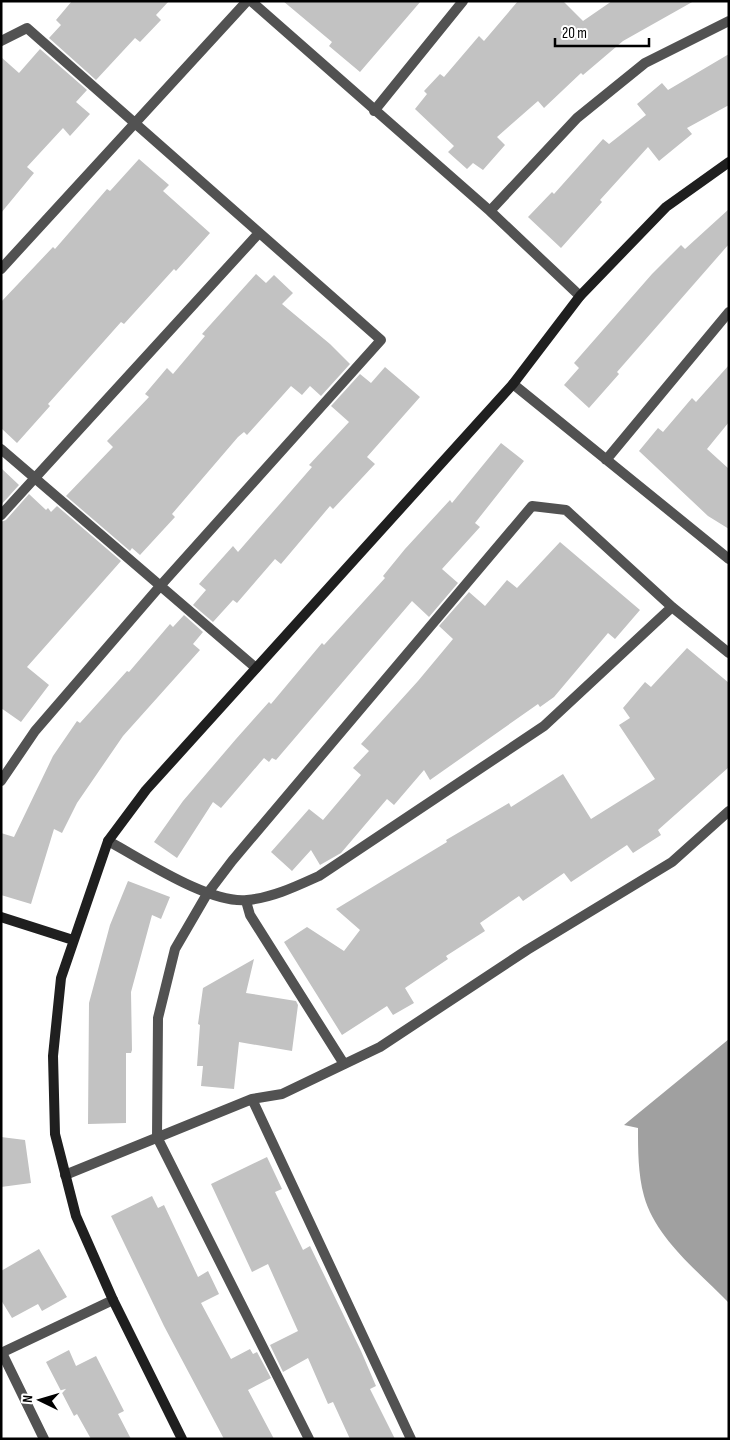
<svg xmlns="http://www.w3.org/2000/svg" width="730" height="1440" viewBox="0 0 730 1440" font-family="'Sofia Sans Condensed',sans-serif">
  <rect width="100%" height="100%" fill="#fff"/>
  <path fill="#a0a0a0" d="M 729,1039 L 729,1303 C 699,1272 656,1239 644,1196 C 638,1174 638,1150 638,1128 L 624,1125 Z"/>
  <path fill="#c2c2c2" d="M 72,1 L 169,1 L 156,15 L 161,20 L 140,42 L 135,38 L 96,80 L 49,38 L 61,25 L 56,20 Z
    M 283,1 L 421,1 L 360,72 L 329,46 L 332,42 Z
    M 518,1 L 563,1 L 583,21 L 612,1 L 694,1 L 623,41 L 583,75 L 581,73 L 544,108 L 538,101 L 497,137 L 505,145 L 483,170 L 473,163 L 467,169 L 448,152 L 454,146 L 415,109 L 427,94 L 424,91 L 440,74 L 444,77 L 479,36 L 484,41 Z
    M 40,49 L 87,90 L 76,102 L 90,114 L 70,136 L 63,128 L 27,167 L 34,173 L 1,213 L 1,57 L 19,73 Z
    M 729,54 L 729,105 L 687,128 L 692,134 L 659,161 L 648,147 L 600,200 L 602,202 L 561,248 L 528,217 L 552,192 L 554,194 L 603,139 L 609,144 L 646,115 L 637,104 L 662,83 L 668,90 Z
    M 139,159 L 169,185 L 163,191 L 210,233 L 176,271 L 174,269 L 124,324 L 121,322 L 48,404 L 50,406 L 17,443 L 1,428 L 1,302 L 53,247 L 55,249 L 107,189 L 110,191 Z
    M 729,209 L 729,244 L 617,372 L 619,374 L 589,408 L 564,385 L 579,368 L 574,363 L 652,274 L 681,245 L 685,249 Z
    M 256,274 L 266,283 L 274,275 L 293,293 L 282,304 L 330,344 L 350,364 L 321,396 L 310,386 L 302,395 L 291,386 L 247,435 L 244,432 L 238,437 L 172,514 L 175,517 L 140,555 L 132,548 L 130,551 L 66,496 L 113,447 L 107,441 L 149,397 L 145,394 L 167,368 L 173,374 L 205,336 L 202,334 Z
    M 729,365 L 729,422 L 707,449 L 729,469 L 729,529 L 708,516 L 639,451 L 658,428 L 663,432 L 692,398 L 696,402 Z
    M 385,367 L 420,397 L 367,457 L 375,464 L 333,509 L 330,506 L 281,564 L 275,559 L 237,603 L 233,600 L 213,622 L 193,605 L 206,590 L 199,584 L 233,546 L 238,552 L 312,467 L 309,465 L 349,422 L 331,406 L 360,374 L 371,383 Z
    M 501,443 L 524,461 L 475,523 L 480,527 L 442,569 L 458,583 L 429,617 L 412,601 L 276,760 L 272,758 L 269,762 L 264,758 L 221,808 L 213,802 L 177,858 L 154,842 L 183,801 L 236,739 L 269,702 L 271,704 L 322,643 L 324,645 L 385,578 L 383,576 L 405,549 L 450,500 L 452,503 Z
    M 1,468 L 19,485 L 1,505 Z
    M 29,494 L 46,510 L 48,508 L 51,512 L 57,506 L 121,561 L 27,667 L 49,685 L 21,722 L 1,708 L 1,522 L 6,520 Z
    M 560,542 L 640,610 L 615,639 L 608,633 L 554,697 L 540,707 L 538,704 L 430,780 L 424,770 L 394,805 L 387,799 L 341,853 L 320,865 L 311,850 L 292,871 L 271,852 L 309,809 L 323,820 L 361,775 L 353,768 L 369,751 L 361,744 L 418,681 L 453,639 L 439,626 L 469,592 L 485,606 L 507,580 L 517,588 Z
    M 184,615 L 203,632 L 193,644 L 200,650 L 123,736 L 77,803 L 62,833 L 54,829 L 31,904 L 1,895 L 1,833 L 14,837 L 53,756 L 77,721 L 80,723 L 127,671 L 129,672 L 170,624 L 173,627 Z
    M 687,648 L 729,683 L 729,767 L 658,830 L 661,835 L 633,853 L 627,845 L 571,882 L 564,873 L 523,901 L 519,896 L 480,923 L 485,931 L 446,956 L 448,959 L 405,988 L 414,1003 L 393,1015 L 387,1006 L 342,1035 L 284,942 L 307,927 L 344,951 L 360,930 L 336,909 L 447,842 L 446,840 L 509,803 L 511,807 L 563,774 L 591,819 L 655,779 L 619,725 L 630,718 L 623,708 L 645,682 L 651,687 Z
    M 128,881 L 170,897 L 161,919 L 152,915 L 131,992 L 132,1050 L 131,1053 L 126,1053 L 126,1123 L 88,1124 L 89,1003 L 110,925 Z
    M 254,959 L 246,993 L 296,1001 L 298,1005 L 292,1051 L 239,1042 L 234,1089 L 201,1086 L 203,1066 L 197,1066 L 200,1025 L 198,1024 L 203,988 Z
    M 1,1137 L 25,1140 L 31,1183 L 1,1187 Z
    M 267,1157 L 282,1189 L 275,1192 L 303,1250 L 310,1246 L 361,1351 L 376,1386 L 370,1389 L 395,1439 L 350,1439 L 333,1402 L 328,1404 L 308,1358 L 283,1372 L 270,1345 L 298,1331 L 268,1264 L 252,1272 L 211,1184 Z
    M 152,1196 L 158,1208 L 164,1205 L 198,1277 L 208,1271 L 219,1294 L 201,1303 L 231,1359 L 250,1349 L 253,1354 L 257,1352 L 271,1378 L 248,1390 L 274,1439 L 224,1439 L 164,1326 L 111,1216 Z
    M 39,1249 L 67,1297 L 42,1311 L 38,1304 L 12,1318 L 1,1300 L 1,1271 Z
    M 69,1350 L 76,1366 L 96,1356 L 124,1411 L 118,1414 L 131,1439 L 91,1439 L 77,1414 L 74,1416 L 46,1362 Z"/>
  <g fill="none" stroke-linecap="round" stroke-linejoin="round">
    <path stroke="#525252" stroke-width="10" d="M 251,1 L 490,211 L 580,296
      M 1,41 L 27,28 L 381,340 L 161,585 L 35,731 L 1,781
      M 374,111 L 463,1
      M 490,211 L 577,118 L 645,63 L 729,21
      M 1,269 L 247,1
      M 513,384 L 729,559
      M 1,449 L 256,668
      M 606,460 L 729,312
      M 1,515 L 259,233
      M 108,841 C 142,859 209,904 247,900 C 272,898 297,886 319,876 L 544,726 L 672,607
      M 246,901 L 250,915 L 344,1064
      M 252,1099 L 411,1439
      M 65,1175 L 252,1099 L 282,1094 L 380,1047 L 527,950 L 672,862 L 729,811
      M 1,1353 L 113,1300
      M 2,1353 L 44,1439
      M 309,1439 L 157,1137 L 158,1018 L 175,949 L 207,894 L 232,861 L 532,506 L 566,510 L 672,607 L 729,653"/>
    <path stroke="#1f1f1f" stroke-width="10" d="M 1,917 L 73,940
      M 182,1439 L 113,1300 L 76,1216 L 55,1134 L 53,1056 L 61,978 L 108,841 L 146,790 L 513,384 L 580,296 L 666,207 L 729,162"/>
  </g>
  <rect width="730" height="1440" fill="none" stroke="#000000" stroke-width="5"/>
  <g transform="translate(40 1400) rotate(275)" stroke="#ffffff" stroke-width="4" paint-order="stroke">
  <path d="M0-4L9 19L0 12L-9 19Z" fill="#000000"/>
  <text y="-8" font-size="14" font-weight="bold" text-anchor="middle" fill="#000000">N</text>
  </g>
  <path d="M555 38v8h94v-8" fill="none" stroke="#000000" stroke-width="2.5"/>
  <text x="562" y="38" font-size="15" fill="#000000" stroke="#ffffff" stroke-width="4" paint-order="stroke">20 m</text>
</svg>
